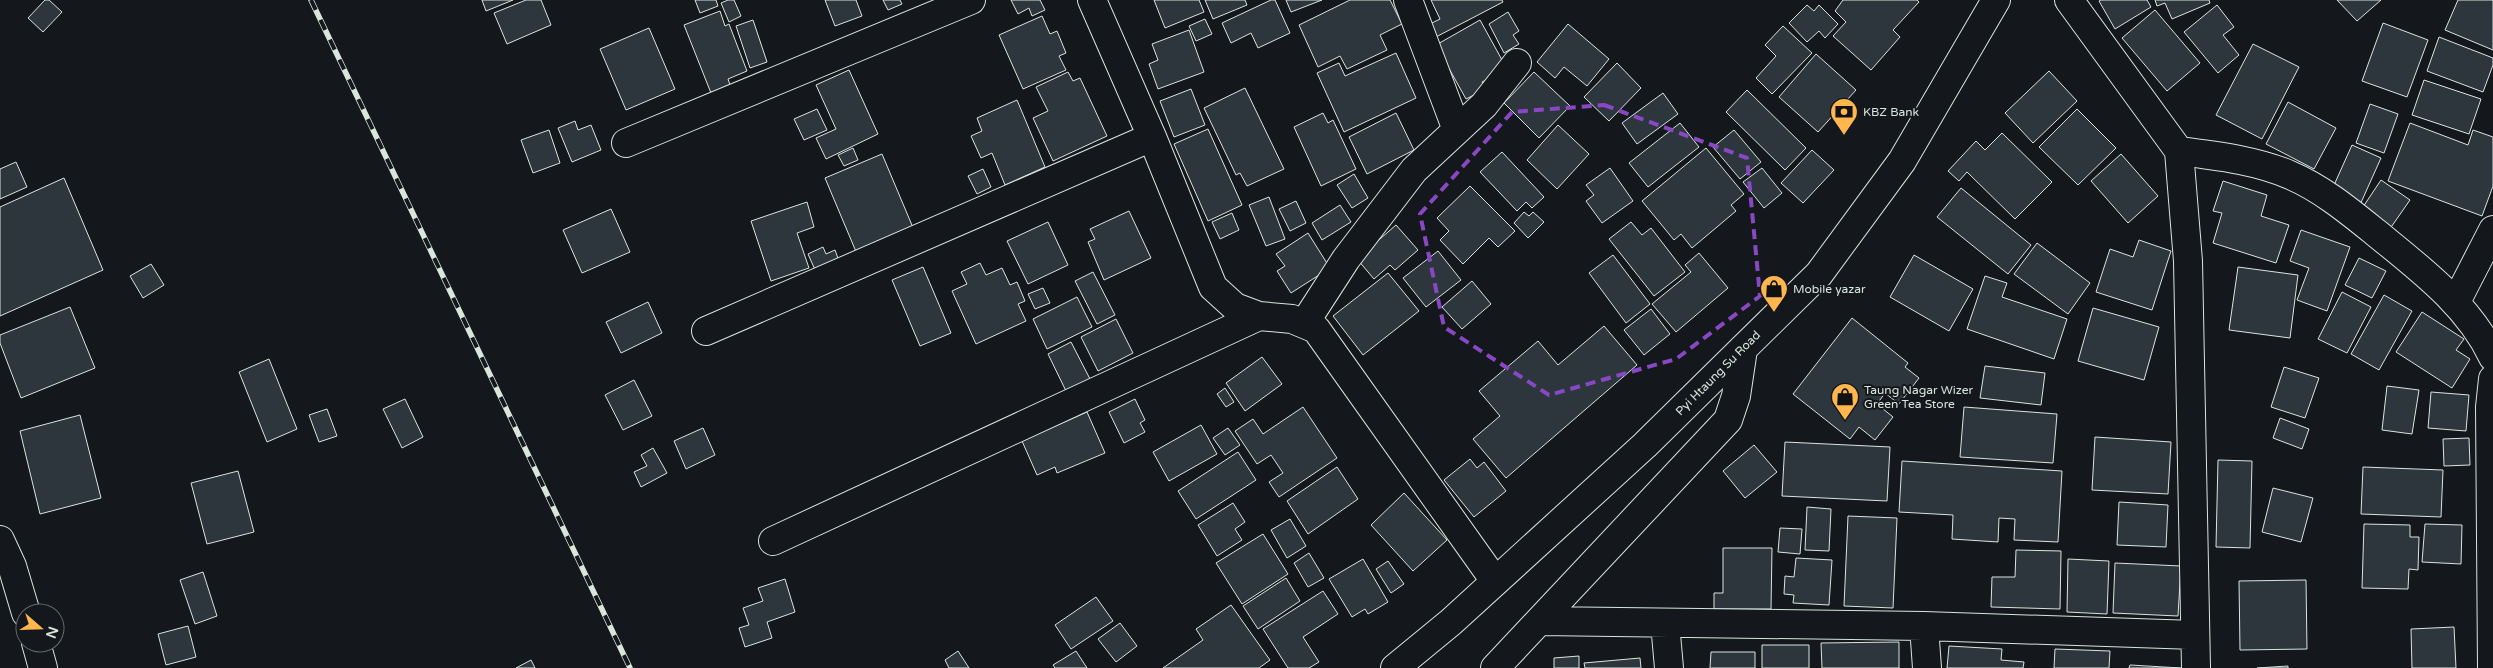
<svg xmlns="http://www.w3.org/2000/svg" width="2493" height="668" viewBox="0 0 2493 668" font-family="'Varela Round',sans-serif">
  <rect width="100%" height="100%" fill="#14181c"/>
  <path fill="#2c363c" stroke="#d8e6dc" d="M 45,0 L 49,0 L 62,12 L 43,32 L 28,18 Z
    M 482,0 L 513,0 L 486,11 Z
    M 526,0 L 541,0 L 551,25 L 507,44 L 494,13 Z
    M 695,0 L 716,0 L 718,6 L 700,13 Z
    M 728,0 L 734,0 L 741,16 L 729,22 L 721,3 Z
    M 825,0 L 856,0 L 862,16 L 835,26 Z
    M 883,0 L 900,0 L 902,4 L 888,10 Z
    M 1011,0 L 1040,0 L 1045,10 L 1032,16 L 1029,8 L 1018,14 Z
    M 1154,0 L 1199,0 L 1204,12 L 1165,28 Z
    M 1205,0 L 1245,0 L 1247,5 L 1213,19 Z
    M 1271,0 L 1275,0 L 1290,33 L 1258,48 L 1251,33 L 1231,43 L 1222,23 Z
    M 1286,0 L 1322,0 L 1291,12 Z
    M 1350,0 L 1390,0 L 1402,24 L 1380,35 L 1387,50 L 1347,69 L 1340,56 L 1318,67 L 1299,25 Z
    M 1431,0 L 1502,0 L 1503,2 L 1432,39 L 1426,26 L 1440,19 Z
    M 1843,0 L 1917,0 L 1919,2 L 1893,30 L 1900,37 L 1871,70 L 1833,36 L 1846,22 L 1835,11 Z
    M 2101,0 L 2147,0 L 2151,7 L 2115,29 L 2099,1 Z
    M 2155,0 L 2209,0 L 2210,3 L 2172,19 L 2165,3 L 2157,6 Z
    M 2337,0 L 2381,0 L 2357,21 Z
    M 2458,0 L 2493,0 L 2493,50 L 2445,30 Z
    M 1807,5 L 1814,11 L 1819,5 L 1838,24 L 1825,38 L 1819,31 L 1807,42 L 1789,23 Z
    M 2217,5 L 2234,27 L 2223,35 L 2239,55 L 2218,73 L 2184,32 Z
    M 2155,10 L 2200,63 L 2167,91 L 2122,38 Z
    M 720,11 L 725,26 L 729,24 L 747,71 L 728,79 L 730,85 L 711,93 L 684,25 Z
    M 1508,12 L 1519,31 L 1513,35 L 1519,44 L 1504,53 L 1489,24 Z
    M 1042,16 L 1050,34 L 1057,31 L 1066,53 L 1059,56 L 1066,70 L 1023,89 L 999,35 Z
    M 1205,19 L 1212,34 L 1196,41 L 1189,26 Z
    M 753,20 L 767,62 L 750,68 L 736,26 Z
    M 1480,20 L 1507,69 L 1482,82 L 1486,89 L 1466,99 L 1436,45 Z
    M 2383,23 L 2428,40 L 2407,97 L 2362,81 Z
    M 1568,24 L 1609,59 L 1587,86 L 1564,67 L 1555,78 L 1537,62 Z
    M 1783,26 L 1812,53 L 1772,94 L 1756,78 L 1776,56 L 1765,45 Z
    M 649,28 L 675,89 L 626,110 L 600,49 Z
    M 1189,30 L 1204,72 L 1158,89 L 1149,64 L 1158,60 L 1152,44 Z
    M 2439,37 L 2493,58 L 2493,65 L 2483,92 L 2427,71 Z
    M 2253,44 L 2299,67 L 2262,139 L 2216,115 Z
    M 1396,53 L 1416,98 L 1344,132 L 1317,73 L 1339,63 L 1345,76 Z
    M 1816,54 L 1856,90 L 1818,132 L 1779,97 Z
    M 1617,63 L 1641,88 L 1609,121 L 1584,97 Z
    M 849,70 L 878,134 L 826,159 L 816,138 L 836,129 L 816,85 Z
    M 2049,71 L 2077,101 L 2033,143 L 2005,113 Z
    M 1068,72 L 1073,81 L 1080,78 L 1107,136 L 1053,161 L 1033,118 L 1048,111 L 1036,87 Z
    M 1534,72 L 1570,106 L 1539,138 L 1504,103 Z
    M 2424,80 L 2481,99 L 2469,134 L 2412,115 Z
    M 1245,88 L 1284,169 L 1247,186 L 1240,173 L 1236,175 L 1204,108 Z
    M 1191,89 L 1205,125 L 1174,137 L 1160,101 Z
    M 1747,90 L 1806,148 L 1785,170 L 1726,112 Z
    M 1663,93 L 1678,114 L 1637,144 L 1622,123 Z
    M 1017,100 L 1045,167 L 1005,185 L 992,153 L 981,158 L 971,136 L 982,131 L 977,118 Z
    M 2288,102 L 2336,128 L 2314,169 L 2266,144 Z
    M 2370,104 L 2398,114 L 2384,153 L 2356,143 Z
    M 817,109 L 827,130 L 804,140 L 794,119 Z
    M 2077,109 L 2116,148 L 2078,185 L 2039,147 Z
    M 1323,113 L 1328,123 L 1333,120 L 1356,169 L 1321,186 L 1294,127 Z
    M 1396,113 L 1414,150 L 1367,174 L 1349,137 Z
    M 575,121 L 578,130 L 591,125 L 601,150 L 572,162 L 558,128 Z
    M 1680,123 L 1699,147 L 1648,187 L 1629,163 Z
    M 2410,123 L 2468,145 L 2473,130 L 2493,137 L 2493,186 L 2482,216 L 2388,181 Z
    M 1558,125 L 1589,154 L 1557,189 L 1527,160 Z
    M 1208,129 L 1242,205 L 1208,221 L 1174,144 Z
    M 549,130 L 560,163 L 533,173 L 521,140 Z
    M 1734,130 L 1761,162 L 1740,179 L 1713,147 Z
    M 2002,133 L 2052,182 L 2015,219 L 1967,172 L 1959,181 L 1948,171 L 1976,141 L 1985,150 Z
    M 2352,145 L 2381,158 L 2359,207 L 2330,194 Z
    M 853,148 L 858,160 L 844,166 L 838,155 Z
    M 1706,148 L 1744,194 L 1731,205 L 1736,211 L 1692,248 L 1681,234 L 1674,240 L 1642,201 Z
    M 1812,150 L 1834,170 L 1803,203 L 1781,183 Z
    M 1502,152 L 1544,197 L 1532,208 L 1526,202 L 1517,211 L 1480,172 Z
    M 882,154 L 914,230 L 857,254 L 825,178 Z
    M 2121,154 L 2158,196 L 2128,223 L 2091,181 Z
    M 16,162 L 27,187 L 0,199 L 0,169 Z
    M 1610,168 L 1633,201 L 1602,223 L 1586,201 L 1594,195 L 1586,185 Z
    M 1762,168 L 1782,193 L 1764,208 L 1743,182 Z
    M 983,169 L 991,187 L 977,194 L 968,176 Z
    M 1354,174 L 1368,198 L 1352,208 L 1337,185 Z
    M 64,178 L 103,270 L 0,316 L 0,207 Z
    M 2381,180 L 2410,200 L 2387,233 L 2359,213 Z
    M 2223,181 L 2267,195 L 2261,216 L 2289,225 L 2276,263 L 2213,243 L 2222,213 L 2213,211 Z
    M 1470,186 L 1515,231 L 1498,247 L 1489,238 L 1463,264 L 1440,240 L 1449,231 L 1437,218 Z
    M 1961,188 L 2031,245 L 2008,274 L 1937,217 Z
    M 1269,197 L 1285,239 L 1266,246 L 1249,205 Z
    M 1296,201 L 1306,223 L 1290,231 L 1279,209 Z
    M 807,202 L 814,227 L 797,233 L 809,268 L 771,281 L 751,221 Z
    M 1340,205 L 1351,222 L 1322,240 L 1312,223 Z
    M 611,209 L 630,252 L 582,273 L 563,230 Z
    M 1129,211 L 1151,258 L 1104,280 L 1088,242 L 1095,239 L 1090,229 Z
    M 1524,212 L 1529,216 L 1533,212 L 1544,222 L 1528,238 L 1514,223 Z
    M 1232,213 L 1239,230 L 1220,239 L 1212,222 Z
    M 1048,222 L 1068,265 L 1028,284 L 1007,241 Z
    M 1631,222 L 1642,235 L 1651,228 L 1685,272 L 1654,296 L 1609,239 Z
    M 1396,225 L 1418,250 L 1395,270 L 1390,265 L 1374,279 L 1357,259 Z
    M 2301,230 L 2350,247 L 2327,311 L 2297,300 L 2309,268 L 2290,261 Z
    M 1308,233 L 1330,268 L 1291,293 L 1277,271 L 1285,266 L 1276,254 Z
    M 2139,240 L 2171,251 L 2152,310 L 2096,292 L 2110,249 L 2133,257 Z
    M 2037,243 L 2090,283 L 2068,314 L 2014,274 Z
    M 823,247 L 826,254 L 835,250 L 839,261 L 816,272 L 808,254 Z
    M 1438,251 L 1461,280 L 1426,307 L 1403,278 Z
    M 1699,253 L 1728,288 L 1676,332 L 1652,304 L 1691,272 L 1685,265 Z
    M 1613,255 L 1650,304 L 1626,323 L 1589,273 Z
    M 1914,255 L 1973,289 L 1949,331 L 1890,297 Z
    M 2359,258 L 2386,271 L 2372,298 L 2345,285 Z
    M 980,263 L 986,275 L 1002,268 L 1010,285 L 1017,282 L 1025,301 L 1018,304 L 1026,321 L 976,344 L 952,291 L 967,284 L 961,272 Z
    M 151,264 L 164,285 L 143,298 L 130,276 Z
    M 923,267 L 951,333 L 920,346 L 892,280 Z
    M 2238,267 L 2298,275 L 2290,338 L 2229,330 Z
    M 1093,272 L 1115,315 L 1097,324 L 1075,281 Z
    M 1388,273 L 1419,311 L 1363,355 L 1333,316 Z
    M 1985,276 L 2007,283 L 2002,297 L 2067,319 L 2054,359 L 1967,329 Z
    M 1472,281 L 1491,304 L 1462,329 L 1442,307 Z
    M 1043,288 L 1050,303 L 1035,309 L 1028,294 Z
    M 2342,292 L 2371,307 L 2347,353 L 2318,339 Z
    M 2384,295 L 2412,311 L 2379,370 L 2351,354 Z
    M 1077,297 L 1092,327 L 1047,349 L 1033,319 Z
    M 648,302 L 662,333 L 621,353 L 606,322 Z
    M 70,307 L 95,368 L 21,398 L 0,343 L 0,335 Z
    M 2093,308 L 2159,327 L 2144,380 L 2078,361 Z
    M 1651,309 L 1670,334 L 1644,355 L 1624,330 Z
    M 2422,312 L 2464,339 L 2456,350 L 2470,359 L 2452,388 L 2396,352 Z
    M 1852,318 L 1908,363 L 1905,367 L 1919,378 L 1899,404 L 1885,393 L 1877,404 L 1893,417 L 1875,440 L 1859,427 L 1850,439 L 1793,394 Z
    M 1116,319 L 1133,353 L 1098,371 L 1081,337 Z
    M 1604,326 L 1637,365 L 1506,478 L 1473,439 L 1500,416 L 1479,391 L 1538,341 L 1558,365 Z
    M 1071,342 L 1090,379 L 1066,391 L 1048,354 Z
    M 1262,357 L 1282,384 L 1245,411 L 1226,383 Z
    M 269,359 L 297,429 L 267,442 L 239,372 Z
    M 1985,366 L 2045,373 L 2041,405 L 1980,398 Z
    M 2284,367 L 2319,378 L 2305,418 L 2271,407 Z
    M 634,380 L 652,416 L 623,430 L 605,395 Z
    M 2387,386 L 2419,390 L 2412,434 L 2382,430 Z
    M 1225,388 L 1234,402 L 1226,407 L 1217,394 Z
    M 2431,392 L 2469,395 L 2466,431 L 2428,428 Z
    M 405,399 L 423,437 L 402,448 L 383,409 Z
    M 1135,399 L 1145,420 L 1140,423 L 1145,432 L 1124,443 L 1109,412 Z
    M 1303,407 L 1337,458 L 1279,497 L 1269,482 L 1283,473 L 1271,455 L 1257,464 L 1235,431 L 1253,419 L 1263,434 Z
    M 1964,407 L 2057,414 L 2053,463 L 1960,457 Z
    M 327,409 L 337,436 L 319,442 L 309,415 Z
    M 1087,412 L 1105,453 L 1057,473 L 1055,467 L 1037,475 L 1022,441 Z
    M 80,415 L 101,498 L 40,514 L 20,431 Z
    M 2280,418 L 2309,429 L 2302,449 L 2273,438 Z
    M 1201,425 L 1217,454 L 1169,481 L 1153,452 Z
    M 703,428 L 715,455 L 686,469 L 674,441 Z
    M 1228,428 L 1240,445 L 1225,455 L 1213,438 Z
    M 2095,437 L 2171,442 L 2168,494 L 2092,490 Z
    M 2469,438 L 2470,465 L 2444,466 L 2443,439 Z
    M 1785,442 L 1890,447 L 1887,501 L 1782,496 Z
    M 1754,445 L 1777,472 L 1745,498 L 1723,471 Z
    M 653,448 L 667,473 L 641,487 L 634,472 L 647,466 L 641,455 Z
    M 1238,452 L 1256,480 L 1196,519 L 1178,491 Z
    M 1470,459 L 1477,468 L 1484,462 L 1506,491 L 1474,517 L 1444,480 Z
    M 2218,460 L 2252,461 L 2250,548 L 2216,547 Z
    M 1902,461 L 2062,471 L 2058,542 L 2014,540 L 2015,519 L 1999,518 L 1998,542 L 1952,539 L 1953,515 L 1899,512 Z
    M 1337,467 L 1358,499 L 1308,534 L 1287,501 Z
    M 2363,467 L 2443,470 L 2441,517 L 2361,514 Z
    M 238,471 L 254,532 L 207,544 L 191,483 Z
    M 2273,488 L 2313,498 L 2301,542 L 2262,532 Z
    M 1404,493 L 1447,540 L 1413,571 L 1371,525 Z
    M 2119,502 L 2168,505 L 2166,547 L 2117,545 Z
    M 1233,503 L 1245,522 L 1235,529 L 1242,540 L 1217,556 L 1198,525 Z
    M 1807,507 L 1831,509 L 1829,551 L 1805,550 Z
    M 1848,516 L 1897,518 L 1893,608 L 1844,606 Z
    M 1290,519 L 1306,546 L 1287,558 L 1271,530 Z
    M 2364,524 L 2410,525 L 2410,537 L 2419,537 L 2418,570 L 2409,569 L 2408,589 L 2362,588 Z
    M 2425,524 L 2462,525 L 2461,564 L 2422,562 Z
    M 1780,528 L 1802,529 L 1800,554 L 1778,552 Z
    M 1263,534 L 1288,574 L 1242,604 L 1216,563 Z
    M 1723,548 L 1772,548 L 1771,609 L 1714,609 L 1714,593 L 1723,593 Z
    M 2016,550 L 2061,551 L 2060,609 L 1991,607 L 1992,577 L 2015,577 Z
    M 1309,553 L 1324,578 L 1308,587 L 1294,563 Z
    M 1796,558 L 1832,560 L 1829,605 L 1793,603 L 1794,595 L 1784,594 L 1785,576 L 1794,577 Z
    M 1363,559 L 1388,602 L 1368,614 L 1365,609 L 1352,617 L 1329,579 Z
    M 2068,559 L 2109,561 L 2107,614 L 2067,612 Z
    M 1388,561 L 1404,584 L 1391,593 L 1376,569 Z
    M 2115,563 L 2181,566 L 2178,616 L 2113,613 Z
    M 203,572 L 217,616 L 195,624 L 180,580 Z
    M 1286,578 L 1300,601 L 1258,629 L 1243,606 Z
    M 785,579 L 795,612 L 767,622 L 772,638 L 745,647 L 739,628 L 749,625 L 743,608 L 763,601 L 758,588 Z
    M 2306,580 L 2307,649 L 2240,650 L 2239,581 Z
    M 1323,591 L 1338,614 L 1303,637 L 1319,662 L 1309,668 L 1288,668 L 1263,629 Z
    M 1096,597 L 1113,621 L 1071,649 L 1055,625 Z
    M 1231,605 L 1270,660 L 1259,668 L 1163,668 L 1203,640 L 1196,629 Z
    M 1120,623 L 1137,646 L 1116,662 L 1098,639 Z
    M 188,626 L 196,657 L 166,665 L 158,634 Z
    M 2454,627 L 2456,668 L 2412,668 L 2411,629 Z
    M 1899,642 L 1899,668 L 1822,668 L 1821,643 Z
    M 1762,645 L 1809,645 L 1809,668 L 1762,668 Z
    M 1949,646 L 2002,649 L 2001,660 L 2024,662 L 2023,668 L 1947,668 Z
    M 2055,649 L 2110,651 L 2109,668 L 2054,668 Z
    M 958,651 L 969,668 L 949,668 L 945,660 Z
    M 1076,651 L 1087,668 L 1055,668 L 1053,665 Z
    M 1711,652 L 1755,652 L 1755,668 L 1710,668 Z
    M 1579,656 L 1579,668 L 1554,668 L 1554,658 Z
    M 1640,658 L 1641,668 L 1585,668 L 1584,663 Z
    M 531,660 L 535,668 L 516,668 Z
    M 2130,665 L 2181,668 L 2129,668 Z
    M 2288,666 L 2288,668 L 2257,668 Z"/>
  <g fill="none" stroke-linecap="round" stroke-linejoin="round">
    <defs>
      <path id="street" d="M 1092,0 L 1152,137 L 1213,287 L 1235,307 L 1259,316 L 1292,319 L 1316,329 L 1495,581
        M 1408,0 L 1457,130
        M 2069,0 L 2179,151 L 2188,261 L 2196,668
        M 626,143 L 971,0
        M 2179,151 C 2217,156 2255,160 2290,175 C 2321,188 2349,211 2375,232 C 2419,268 2468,304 2493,357
        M 2456,302 L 2493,230
        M 1304,324 L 1346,259 L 1414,170 L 1484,105 L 1517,63
        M 706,331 L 1152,137
        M 0,540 L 12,566 L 26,613
        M 773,541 L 1259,316
        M 1540,621 L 1924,626 L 2195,635
        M 1665,623 L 1669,668
        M 1924,626 L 1927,668
        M 36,643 L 43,668
        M 1495,668 L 1728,420 L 1736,396 L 1743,349
        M 2492,668 L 2490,407 L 2493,379"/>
      <path id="highway" d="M 1395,668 L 1451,622 L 1645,445 L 1819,274 L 1902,161 L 1996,0"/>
    </defs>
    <use href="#street" stroke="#d8e6dc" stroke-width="30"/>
    <use href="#highway" stroke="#d8e6dc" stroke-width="30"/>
    <use href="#street" stroke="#14181c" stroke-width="28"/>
    <use href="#highway" stroke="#14181c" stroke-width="28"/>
    <defs>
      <path id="rail" d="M 311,0 L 630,668"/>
    </defs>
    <use href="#rail" stroke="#d8e6dc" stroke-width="5.5"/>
    <use href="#rail" stroke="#14181c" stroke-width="4" stroke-dasharray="11" stroke-linecap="butt"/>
  </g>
  <path fill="none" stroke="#8948c3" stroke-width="4" stroke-dasharray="10 6" stroke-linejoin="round" d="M 1604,105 L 1747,158 L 1760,296 L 1676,359 L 1549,395 L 1444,327 L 1420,214 L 1512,112 Z"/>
  <defs>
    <symbol id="bank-pin" viewBox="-11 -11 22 30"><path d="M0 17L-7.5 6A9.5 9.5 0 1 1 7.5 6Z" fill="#ffb74d" stroke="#14181c"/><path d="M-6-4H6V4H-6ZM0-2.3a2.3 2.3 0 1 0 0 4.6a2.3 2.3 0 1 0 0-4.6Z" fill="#111"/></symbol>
    <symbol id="shop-pin" viewBox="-11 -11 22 30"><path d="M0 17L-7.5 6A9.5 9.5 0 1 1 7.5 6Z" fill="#ffb74d" stroke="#14181c"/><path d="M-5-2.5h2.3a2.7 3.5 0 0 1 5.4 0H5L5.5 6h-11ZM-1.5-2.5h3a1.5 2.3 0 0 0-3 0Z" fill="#111"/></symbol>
  </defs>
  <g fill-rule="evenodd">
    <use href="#bank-pin" x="1828" y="96" width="32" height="43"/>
    <use href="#shop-pin" x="1758" y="273" width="32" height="43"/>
    <use href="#shop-pin" x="1829" y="381" width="32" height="43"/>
  </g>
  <g text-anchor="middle" stroke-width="4" stroke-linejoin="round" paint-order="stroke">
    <g font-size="12" fill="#d8e6dc" stroke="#14181c" text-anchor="start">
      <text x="1863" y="116">KBZ Bank</text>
      <text x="1793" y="293">Mobile yazar</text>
      <text x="1864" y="394">Taung Nagar Wizer<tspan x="1864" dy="14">Green Tea Store</tspan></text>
    </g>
    <g font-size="12" fill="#d8e6dc" stroke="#14181c">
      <text transform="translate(1718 373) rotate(-45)" y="4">Pyi Htaung Su Road</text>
    </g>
  </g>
  <g transform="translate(40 628) rotate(110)"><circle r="24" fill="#14181c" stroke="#626a69"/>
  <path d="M0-4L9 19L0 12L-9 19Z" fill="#ffb74d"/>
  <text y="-8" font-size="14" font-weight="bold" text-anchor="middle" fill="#d8e6dc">N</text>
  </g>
</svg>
